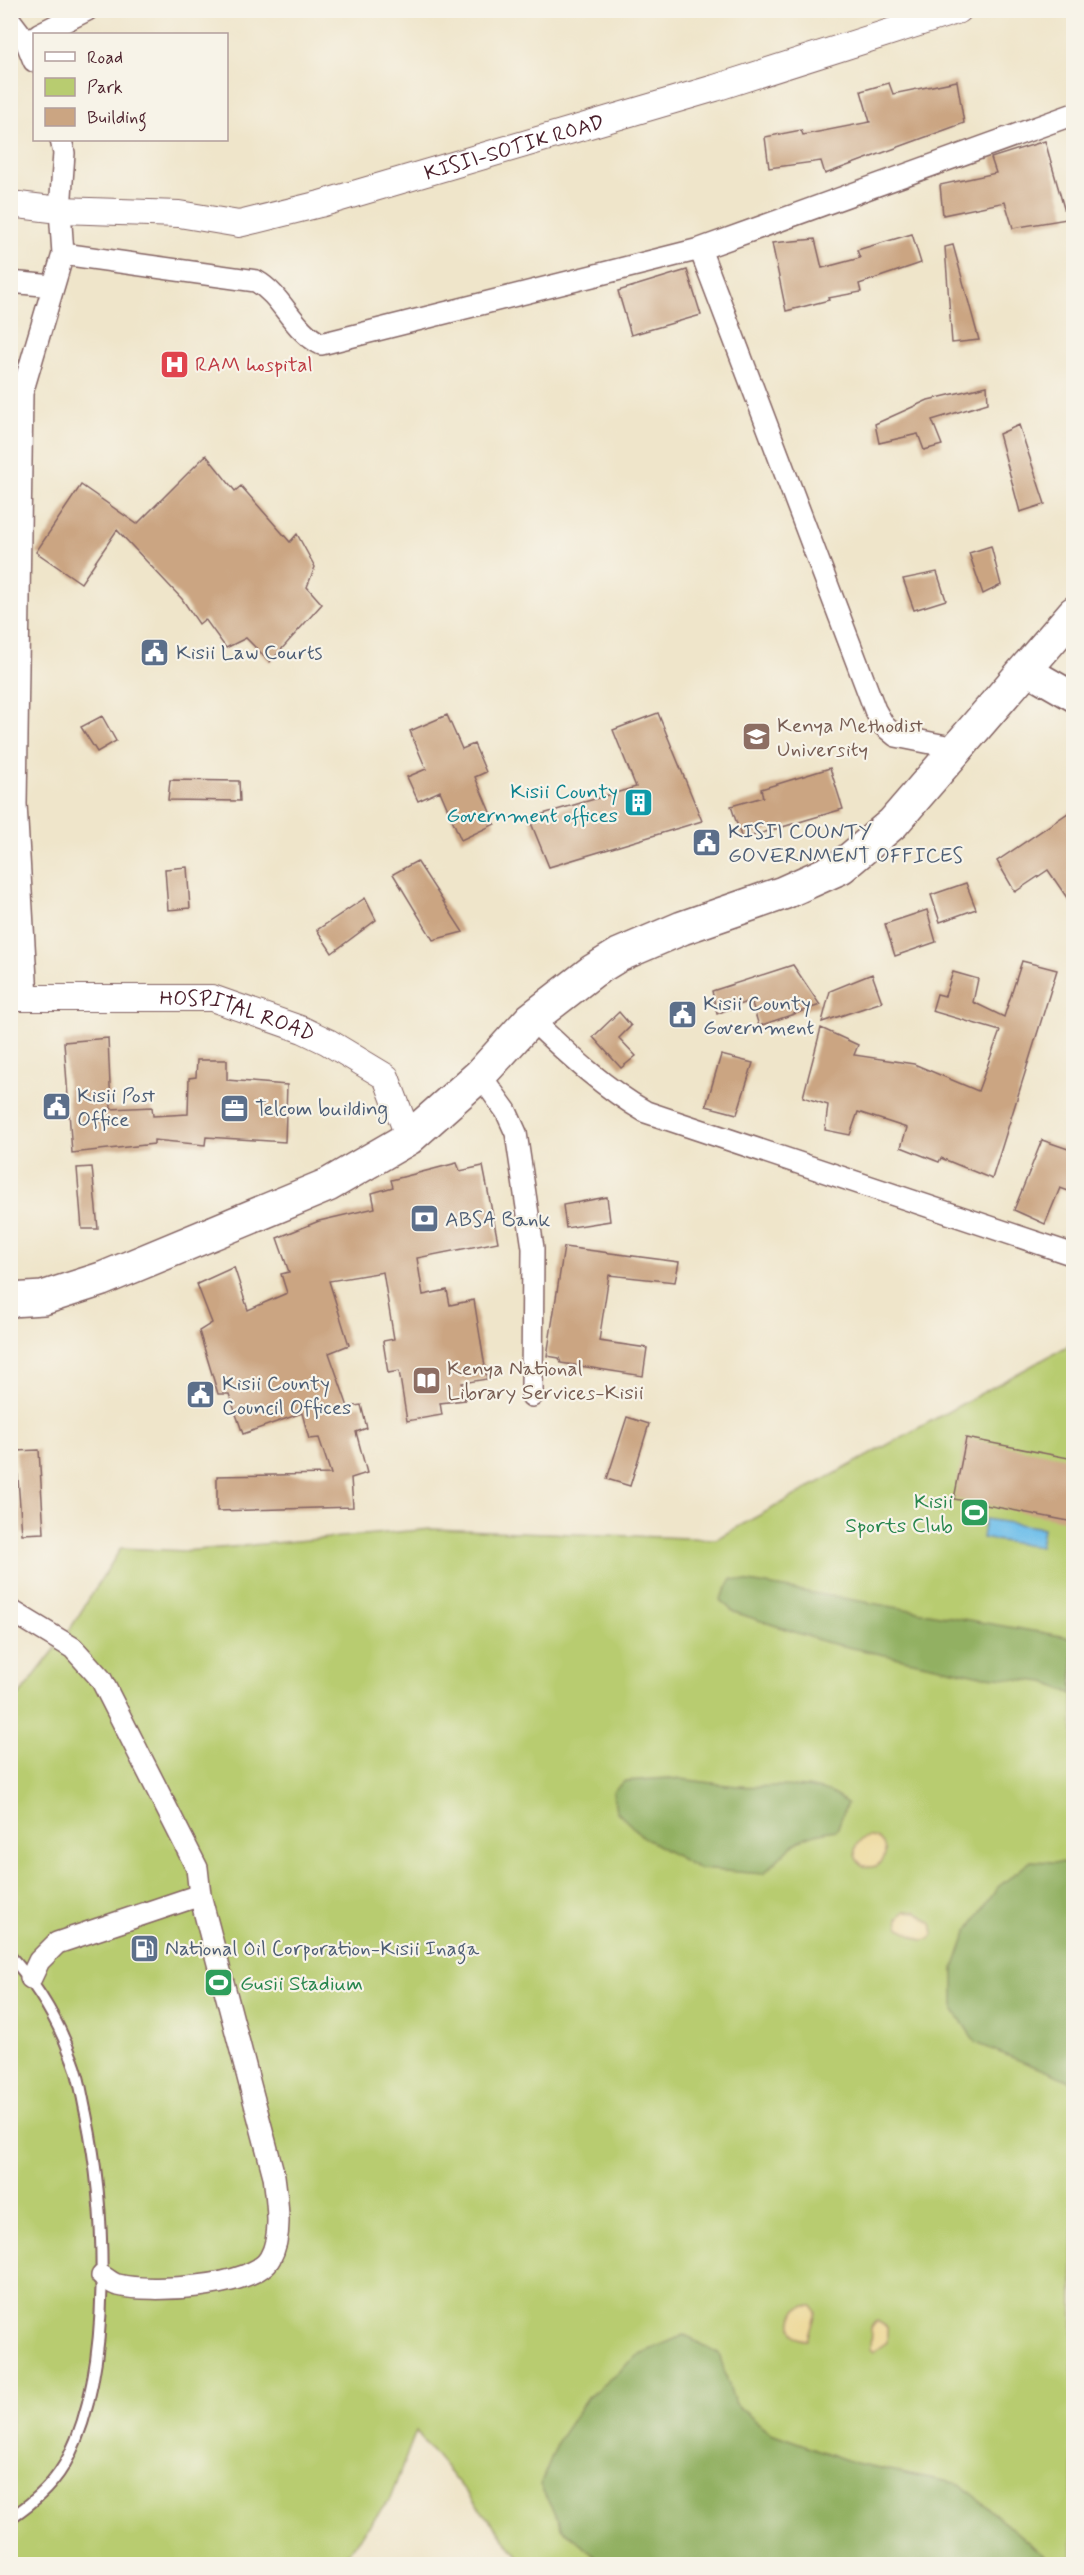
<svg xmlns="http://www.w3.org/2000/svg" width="1084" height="2575" viewBox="0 0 1084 2575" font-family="Mynerve,sans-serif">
  <rect width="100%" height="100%" fill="#f7f3e8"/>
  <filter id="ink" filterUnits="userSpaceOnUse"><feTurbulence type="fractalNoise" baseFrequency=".0167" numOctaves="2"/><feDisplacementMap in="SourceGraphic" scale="12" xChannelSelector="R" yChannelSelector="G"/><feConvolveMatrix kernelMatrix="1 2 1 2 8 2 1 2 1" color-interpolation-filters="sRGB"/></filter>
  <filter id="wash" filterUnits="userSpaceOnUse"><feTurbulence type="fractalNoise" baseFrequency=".008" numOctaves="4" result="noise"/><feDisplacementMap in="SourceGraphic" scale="24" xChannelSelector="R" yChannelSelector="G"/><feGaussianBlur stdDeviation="1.35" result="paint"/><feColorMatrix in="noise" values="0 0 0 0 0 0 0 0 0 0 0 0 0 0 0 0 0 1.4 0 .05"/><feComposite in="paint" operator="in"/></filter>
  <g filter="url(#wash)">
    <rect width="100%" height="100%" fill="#efe5ca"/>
    <path fill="#b8cc70" stroke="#81764e" stroke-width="1.5" d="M 1073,1343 L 1073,2564 L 525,2564 L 416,2431 L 390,2499 L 339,2564 L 11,2564 L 10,1707 L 67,1634 L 121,1548 L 185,1551 L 431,1529 L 716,1539 Z"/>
    <path fill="#92b062" stroke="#6e6846" stroke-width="1.5" d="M 732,1579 L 1073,1638 L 1073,1694 L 1045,1682 L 977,1675 L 825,1642 L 734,1612 L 720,1600 Z
      M 669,1778 C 693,1780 716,1784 739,1786 C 774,1789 819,1778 847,1803 L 837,1830 C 796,1835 792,1845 764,1874 L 699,1869 L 644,1838 L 616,1811 L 613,1791 L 625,1781 Z
      M 1031,1861 L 1073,1863 L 1073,2082 L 976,2043 L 954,2010 L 954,1969 L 967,1932 L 998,1887 Z
      M 684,2335 L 719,2354 L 735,2404 L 771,2433 L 855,2463 L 960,2484 L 1043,2555 L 1049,2564 L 605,2564 L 561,2527 L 540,2485 L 559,2439 L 587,2398 L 640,2354 Z"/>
    <path fill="#eeda9e" stroke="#9c7c64" stroke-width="1.5" d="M855 1852a15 15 0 1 1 30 0a15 15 0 1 1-30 0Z
      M 905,1911 L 917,1912 L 932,1924 L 934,1933 L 929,1939 L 922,1940 L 900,1928 L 898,1919 Z
      M 805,2306 L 813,2306 L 816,2312 L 808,2340 C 790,2340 788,2323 797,2309 Z
      M 877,2321 L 887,2327 L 887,2342 L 873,2352 L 870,2349 L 871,2328 Z"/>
    <path fill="#6fbfea" stroke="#5c6f8a" stroke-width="1.5" d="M 985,1519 L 1043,1528 L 1040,1547 L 982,1538 Z"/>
    <g id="blocks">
      <path fill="#cba582" d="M 957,81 L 964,123 L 825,174 L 821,161 L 769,168 L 765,137 L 801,130 L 803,135 L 870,122 L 861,91 L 889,83 L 893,94 Z
        M 1045,141 L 1067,219 L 1013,228 L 1005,202 L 943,215 L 940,185 L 996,173 L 991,158 Z
        M 912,234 L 921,263 L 859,284 L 861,292 L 828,298 L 829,300 L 786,311 L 772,243 L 815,239 L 822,268 L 860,258 L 857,250 Z
        M 953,245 L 979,340 L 952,343 L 945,247 Z
        M 687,270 L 701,315 L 631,335 L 618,291 Z
        M 987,386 L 988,403 L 932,420 L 942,445 L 924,450 L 918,434 L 879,443 L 875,424 L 928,400 Z
        M 1019,425 L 1045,504 L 1020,512 L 999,434 Z
        M 206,455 L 235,491 L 241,486 L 290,542 L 297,534 L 315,567 L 307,587 L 322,604 L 270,662 L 246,638 L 226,648 L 205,619 L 199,624 L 182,599 L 117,530 L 81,583 L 36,552 L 81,485 L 137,524 Z
        M 991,546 L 1001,585 L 983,594 L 969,553 Z
        M 937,572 L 946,600 L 914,610 L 903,579 Z
        M 658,713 L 702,821 L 549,867 L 529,818 L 636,787 L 613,730 Z
        M 447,715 L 462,749 L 474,744 L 486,772 L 475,777 L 495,824 L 461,840 L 440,791 L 418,801 L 407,777 L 426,769 L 410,731 Z
        M 102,716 L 116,741 L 97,752 L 81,727 Z
        M 830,768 L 843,809 L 742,839 L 731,806 L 763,797 L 761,789 Z
        M 170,780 L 239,781 L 240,801 L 168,800 Z
        M 1074,809 L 1074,908 L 1048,870 L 1015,892 L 997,861 Z
        M 417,861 L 463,932 L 433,940 L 393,874 Z
        M 187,867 L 190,908 L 168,910 L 165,869 Z
        M 966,883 L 976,909 L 940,922 L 931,895 Z
        M 365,898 L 376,920 L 332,953 L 317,930 Z
        M 927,910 L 936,942 L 895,956 L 885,924 Z
        M 1022,961 L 1057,970 L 992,1179 L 941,1158 L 939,1162 L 901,1147 L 907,1128 L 858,1112 L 850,1135 L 825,1130 L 828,1105 L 803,1097 L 821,1028 L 858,1045 L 854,1055 L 914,1064 L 978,1091 L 1000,1031 L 932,1011 L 937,994 L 945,996 L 953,972 L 978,979 L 973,1002 L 1004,1017 Z
        M 793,965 L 820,1005 L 759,1026 L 751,1000 L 717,1014 L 712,991 Z
        M 872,974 L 882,1002 L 822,1022 L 830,991 Z
        M 619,1012 L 631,1026 L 619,1038 L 636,1056 L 621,1068 L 593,1037 Z
        M 108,1038 L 111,1109 L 152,1107 L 153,1116 L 188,1114 L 189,1078 L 196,1077 L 197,1060 L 227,1060 L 227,1080 L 287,1085 L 285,1142 L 206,1137 L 205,1145 L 154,1140 L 154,1144 L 72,1153 L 64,1042 Z
        M 721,1055 L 753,1063 L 737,1114 L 706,1106 Z
        M 1042,1140 L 1074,1151 L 1074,1193 L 1060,1188 L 1045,1224 L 1014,1210 Z
        M 457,1163 L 460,1171 L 483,1166 L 498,1242 L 417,1258 L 423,1295 L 447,1290 L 450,1305 L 474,1300 L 487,1379 L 462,1383 L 465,1400 L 440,1403 L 442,1415 L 407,1421 L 399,1371 L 388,1373 L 383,1341 L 394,1339 L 383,1272 L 329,1281 L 349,1345 L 329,1353 L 348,1407 L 361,1405 L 367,1428 L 356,1432 L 367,1473 L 351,1478 L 353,1507 L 217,1511 L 217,1476 L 331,1474 L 319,1438 L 309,1439 L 302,1413 L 243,1434 L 229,1394 L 218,1394 L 199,1331 L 212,1323 L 197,1284 L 234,1267 L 248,1310 L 287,1293 L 281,1274 L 289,1272 L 277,1238 L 319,1221 L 375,1208 L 372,1193 L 393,1187 L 391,1180 Z
        M 92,1167 L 98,1229 L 82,1229 L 77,1168 Z
        M 607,1197 L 610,1221 L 566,1228 L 563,1205 Z
        M 564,1247 L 679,1262 L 675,1282 L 609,1275 L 599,1341 L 647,1348 L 643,1376 L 561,1363 L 559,1358 L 547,1356 Z
        M 627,1417 L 649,1424 L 630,1486 L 607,1479 Z
        M 966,1438 L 1074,1459 L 1074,1522 L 954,1499 Z
        M 39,1450 L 44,1533 L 22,1534 L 16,1451 Z"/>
    </g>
  </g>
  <g filter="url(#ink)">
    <use href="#blocks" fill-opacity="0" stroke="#846463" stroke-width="1.5"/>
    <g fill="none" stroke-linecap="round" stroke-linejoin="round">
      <defs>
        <path id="service" d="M 10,1956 C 38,1986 59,2023 73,2061 C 80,2078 82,2097 86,2114 C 106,2211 113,2366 69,2456 C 56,2483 35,2502 10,2518"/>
        <path id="minor" d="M 10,20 L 26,41 L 34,61
          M 39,34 L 87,10
          M 700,249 L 875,710 L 884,726 L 896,736 L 956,748
          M 63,254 L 256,281 C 283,296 292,330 321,344 L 700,249 L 1074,114
          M 10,282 L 53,286
          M 27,997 L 16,804 L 22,393 L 63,254 L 60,210 L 64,153 L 61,140
          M 531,1019 C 567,1053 602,1087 646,1112 L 1074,1255
          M 480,1075 L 506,1111 L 516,1133 L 533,1248 L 532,1396
          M 10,1610 L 73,1648 L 101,1679 L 197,1868 L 200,1895
          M 31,1978 L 39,1961 L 57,1943 L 200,1895 L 274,2176 C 277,2201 283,2235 270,2258 C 254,2288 149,2293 118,2285 C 112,2284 107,2279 102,2276"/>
        <g id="tertiary">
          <path id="s1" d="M 10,204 L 60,210 L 179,214 L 239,224 L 320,204 L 715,88 L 959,10"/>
          <path id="s2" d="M 10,998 L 212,998 L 303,1030 L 328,1042 L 386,1077 L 409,1138"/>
        </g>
        <path id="secondary" d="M 1027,670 L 1074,697"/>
        <path id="trunk" d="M 10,1300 L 43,1298 L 102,1279 L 328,1185 L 409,1138 L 480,1075 L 531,1019 L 593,971 L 619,955 L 682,928 L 783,893 L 841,867 L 893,823 L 1074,613"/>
      </defs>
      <use href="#service" stroke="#846463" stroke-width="14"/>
      <use href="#minor" stroke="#846463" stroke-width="24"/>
      <use href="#tertiary" stroke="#846463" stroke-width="28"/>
      <use href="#secondary" stroke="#846463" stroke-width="32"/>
      <use href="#trunk" stroke="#846463" stroke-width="36"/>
      <use href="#service" stroke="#fff" stroke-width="10"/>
      <use href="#minor" stroke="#fff" stroke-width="21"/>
      <use href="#tertiary" stroke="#fff" stroke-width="26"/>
      <use href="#secondary" stroke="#fff" stroke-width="28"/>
      <use href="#trunk" stroke="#fff" stroke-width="33"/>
    </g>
  </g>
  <defs>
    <symbol id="hospital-square" viewBox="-11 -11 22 22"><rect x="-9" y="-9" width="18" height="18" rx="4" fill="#e0444e" stroke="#f7f3e8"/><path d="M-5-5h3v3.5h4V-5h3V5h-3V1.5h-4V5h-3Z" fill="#fff"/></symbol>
    <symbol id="civic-square" viewBox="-11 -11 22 22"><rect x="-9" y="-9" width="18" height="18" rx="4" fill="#5c6f8a" stroke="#f7f3e8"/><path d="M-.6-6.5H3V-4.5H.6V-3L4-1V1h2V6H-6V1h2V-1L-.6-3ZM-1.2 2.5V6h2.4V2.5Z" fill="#fff"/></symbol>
    <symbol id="university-square" viewBox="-11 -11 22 22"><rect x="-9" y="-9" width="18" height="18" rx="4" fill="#8d6e63" stroke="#f7f3e8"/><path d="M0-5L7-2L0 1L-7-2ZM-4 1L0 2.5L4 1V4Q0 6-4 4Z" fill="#fff"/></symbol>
    <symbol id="building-square" viewBox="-11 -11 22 22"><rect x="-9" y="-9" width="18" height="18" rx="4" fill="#0f9aa8" stroke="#f7f3e8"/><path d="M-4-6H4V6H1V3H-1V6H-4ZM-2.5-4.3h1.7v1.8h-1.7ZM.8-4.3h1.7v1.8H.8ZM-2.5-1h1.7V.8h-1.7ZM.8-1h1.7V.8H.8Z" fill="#fff"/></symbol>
    <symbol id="office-square" viewBox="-11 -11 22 22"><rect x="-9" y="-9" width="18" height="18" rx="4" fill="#5c6f8a" stroke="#f7f3e8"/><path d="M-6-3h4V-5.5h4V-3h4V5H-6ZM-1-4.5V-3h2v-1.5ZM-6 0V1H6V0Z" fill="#fff"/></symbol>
    <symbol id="bank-square" viewBox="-11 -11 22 22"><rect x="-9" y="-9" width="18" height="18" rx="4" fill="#5c6f8a" stroke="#f7f3e8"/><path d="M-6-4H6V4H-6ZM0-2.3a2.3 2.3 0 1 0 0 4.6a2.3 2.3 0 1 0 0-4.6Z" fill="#fff"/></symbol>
    <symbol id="library-square" viewBox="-11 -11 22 22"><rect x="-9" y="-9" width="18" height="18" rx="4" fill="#8d6e63" stroke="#f7f3e8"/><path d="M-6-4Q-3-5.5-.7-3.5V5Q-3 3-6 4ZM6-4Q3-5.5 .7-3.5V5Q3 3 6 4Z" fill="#fff"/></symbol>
    <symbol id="stadium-square" viewBox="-11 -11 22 22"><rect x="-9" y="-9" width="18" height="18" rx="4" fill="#2e9e5b" stroke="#f7f3e8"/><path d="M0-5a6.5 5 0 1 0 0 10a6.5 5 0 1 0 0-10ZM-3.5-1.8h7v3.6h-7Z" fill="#fff"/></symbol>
    <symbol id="fuel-square" viewBox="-11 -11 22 22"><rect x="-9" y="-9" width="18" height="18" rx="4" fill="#5c6f8a" stroke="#f7f3e8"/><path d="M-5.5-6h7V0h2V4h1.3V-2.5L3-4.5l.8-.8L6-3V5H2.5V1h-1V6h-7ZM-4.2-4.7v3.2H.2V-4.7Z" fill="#fff"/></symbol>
  </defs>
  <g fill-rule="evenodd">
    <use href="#hospital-square" x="158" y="348" width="33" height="33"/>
    <use href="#civic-square" x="138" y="636" width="33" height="33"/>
    <use href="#university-square" x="740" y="720" width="33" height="33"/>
    <use href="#building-square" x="622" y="786" width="33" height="33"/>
    <use href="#civic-square" x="690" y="826" width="33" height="33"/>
    <use href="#civic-square" x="666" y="998" width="33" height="33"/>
    <use href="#civic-square" x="40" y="1090" width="33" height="33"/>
    <use href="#office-square" x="218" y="1092" width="33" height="33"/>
    <use href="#bank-square" x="408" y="1202" width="33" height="33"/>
    <use href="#library-square" x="410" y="1364" width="33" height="33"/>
    <use href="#civic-square" x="184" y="1378" width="33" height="33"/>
    <use href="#stadium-square" x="958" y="1496" width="33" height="33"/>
    <use href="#fuel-square" x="128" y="1932" width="33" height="33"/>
    <use href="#stadium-square" x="202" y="1966" width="33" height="33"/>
  </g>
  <g text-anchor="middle" stroke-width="4.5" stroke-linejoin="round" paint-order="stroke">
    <g font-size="21" fill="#4a1f2b" stroke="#f7f3e8">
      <text dy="7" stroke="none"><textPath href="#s1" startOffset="516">KISII-SOTIK ROAD</textPath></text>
      <text dy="7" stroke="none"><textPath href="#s2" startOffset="230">HOSPITAL ROAD</textPath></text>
    </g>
    <g font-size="21" fill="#be3a42" stroke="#f7f3e8" text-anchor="start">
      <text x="195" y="371">RAM hospital</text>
    </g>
    <g font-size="21" fill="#4e5e75" stroke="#f7f3e8" text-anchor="start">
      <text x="176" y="659">Kisii Law Courts</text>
      <text x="728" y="838">KISII COUNTY<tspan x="728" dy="24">GOVERNMENT OFFICES</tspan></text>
      <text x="703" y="1010">Kisii County<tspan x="703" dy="24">Government</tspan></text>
      <text x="77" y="1102">Kisii Post<tspan x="77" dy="24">Office</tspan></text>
      <text x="255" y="1115">Telcom building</text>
      <text x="445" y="1226">ABSA Bank</text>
      <text x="222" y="1390">Kisii County<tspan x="222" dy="24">Council Offices</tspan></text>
      <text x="165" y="1955">National Oil Corporation-Kisii Inaga</text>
    </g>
    <g font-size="21" fill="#785e54" stroke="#f7f3e8" text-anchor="start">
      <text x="777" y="732">Kenya Methodist<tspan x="777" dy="24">University</tspan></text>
      <text x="447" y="1375">Kenya National<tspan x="447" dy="24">Library Services-Kisii</tspan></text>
    </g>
    <g font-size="21" fill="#0d838f" stroke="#f7f3e8" text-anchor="end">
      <text x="618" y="798">Kisii County<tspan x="618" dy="24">Government offices</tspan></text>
    </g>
    <g font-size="21" fill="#27864d" stroke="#f7f3e8" text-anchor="end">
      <text x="953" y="1508">Kisii<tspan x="953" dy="24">Sports Club</tspan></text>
      <text x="240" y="1990" text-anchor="start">Gusii Stadium</text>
    </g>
  </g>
  <rect width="1084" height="2575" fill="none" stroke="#f7f3e8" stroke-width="36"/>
  <rect x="33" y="33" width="195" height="108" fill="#f7f3e8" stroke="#b29e9c" stroke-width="1.5"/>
  <rect x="45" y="52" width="30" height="9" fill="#ffffff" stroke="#b29e9c" stroke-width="1.5"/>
  <text x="87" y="63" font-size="18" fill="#4a1f2b">Road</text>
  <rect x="45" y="78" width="30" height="18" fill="#b8cc70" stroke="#b29e9c" stroke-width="1.5"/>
  <text x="87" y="93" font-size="18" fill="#4a1f2b">Park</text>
  <rect x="45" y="108" width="30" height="18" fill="#cba582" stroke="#b29e9c" stroke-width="1.5"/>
  <text x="87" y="123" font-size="18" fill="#4a1f2b">Building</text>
</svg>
